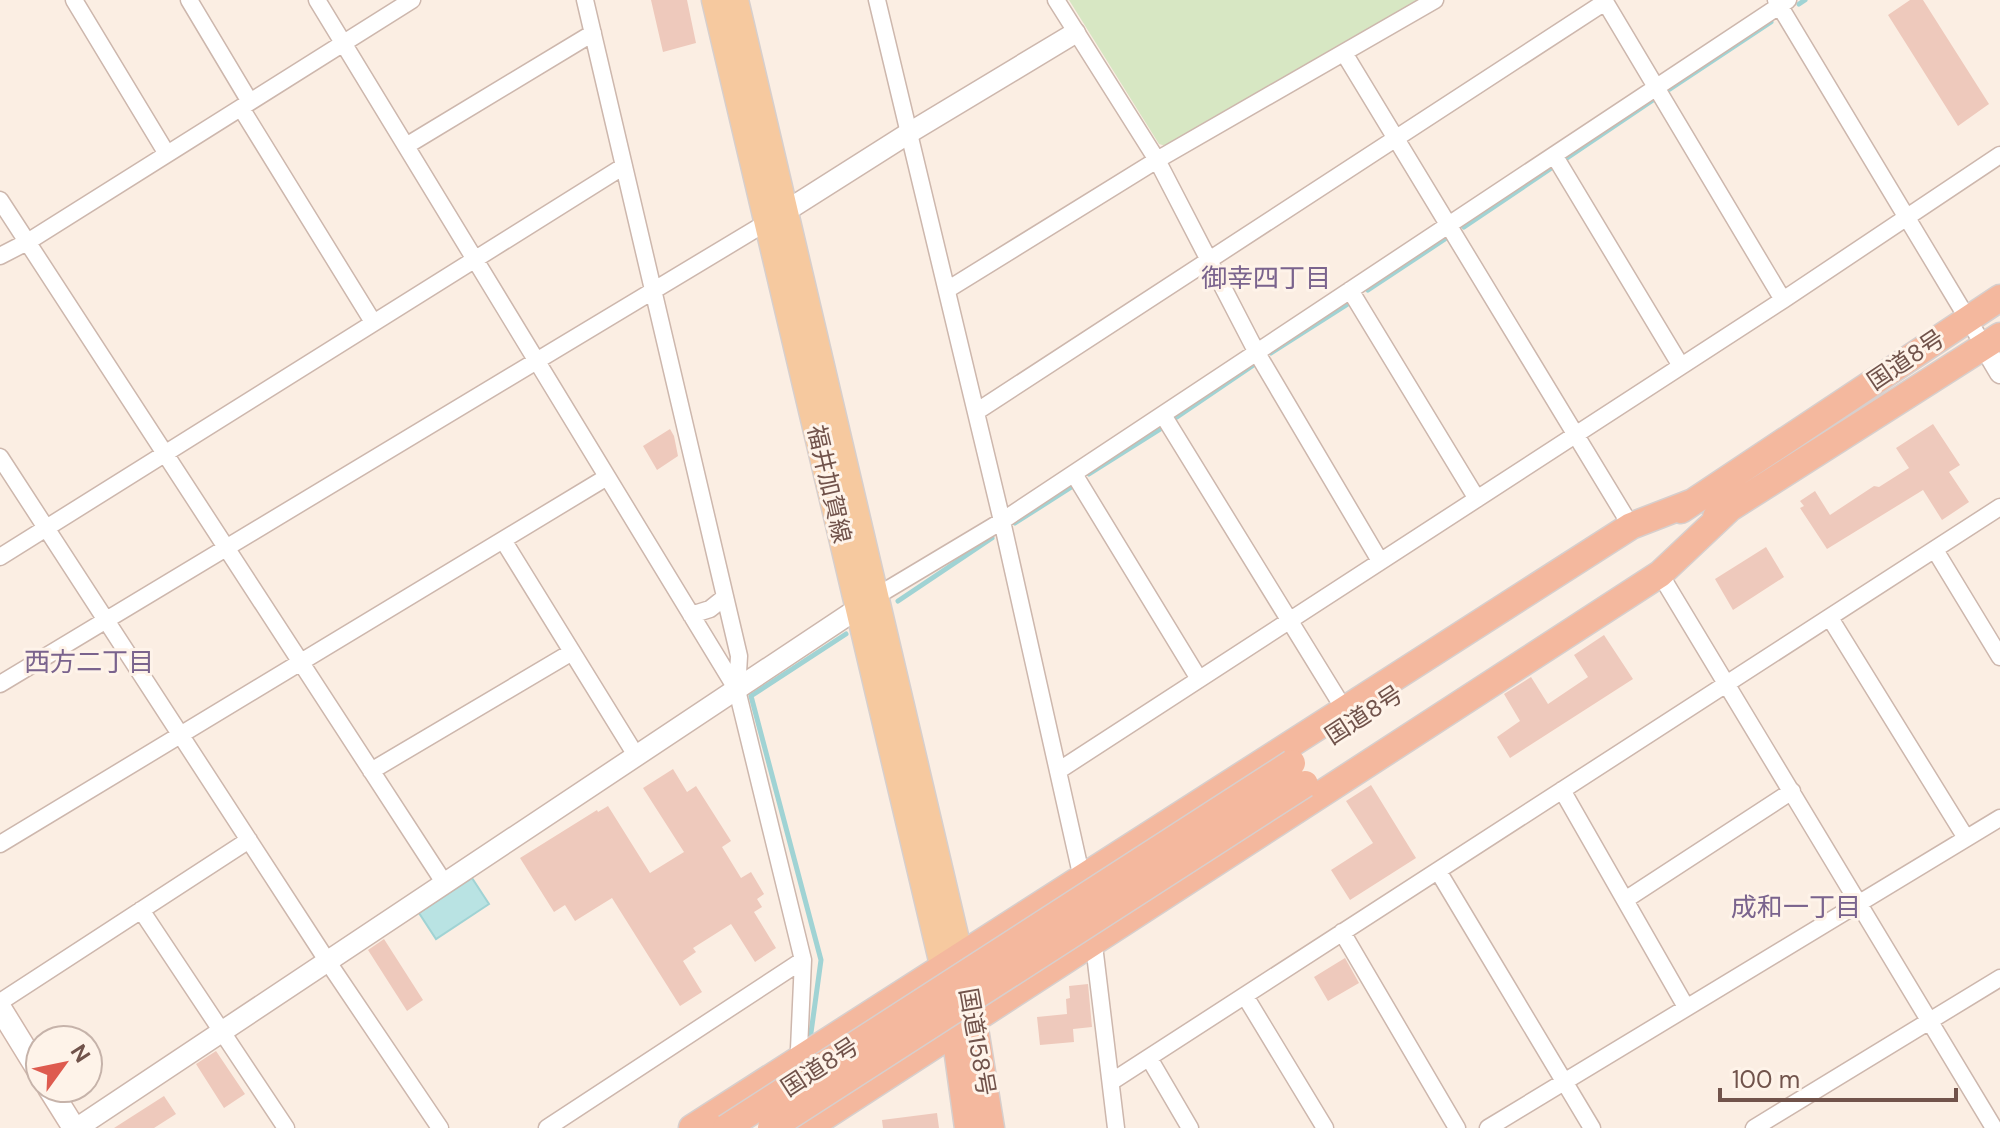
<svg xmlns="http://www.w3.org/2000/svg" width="2000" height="1128" viewBox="0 0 2000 1128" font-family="'DM Sans','Noto Sans JP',sans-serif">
  <rect width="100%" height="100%" fill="#fbeee3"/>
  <path fill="#d7e7c3" d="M 1069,0 L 1419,0 L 1169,147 L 1159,144 Z"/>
  <path fill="#b9e3e3" stroke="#a0d3d4" stroke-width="2" d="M 472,878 L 489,904 L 436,939 L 419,913 Z"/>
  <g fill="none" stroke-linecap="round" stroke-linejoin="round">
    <path stroke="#a0d3d4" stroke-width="5" d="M 1799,4 L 1805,0
      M 1670,89 L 1771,22
      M 1567,158 L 1653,100
      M 1464,227 L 1550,169
      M 1368,290 L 1448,237
      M 1271,353 L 1351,302
      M 1177,417 L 1255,364
      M 1089,474 L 1162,428
      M 1015,523 L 1073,486
      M 898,601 L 992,538
      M 810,1040 L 821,960 L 751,696 L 846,634"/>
  </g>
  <path fill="#eec9bc" d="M 651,0 L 687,0 L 696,43 L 663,52 Z
    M 1910,0 L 1923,0 L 1989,104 L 1958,126 L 1888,15 Z
    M 1933,424 L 1960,465 L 1949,472 L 1969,502 L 1942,520 L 1923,490 L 1827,549 L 1800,508 L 1804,506 L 1800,501 L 1815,491 L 1830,515 L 1874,486 L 1879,487 L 1909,468 L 1896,448 Z
    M 670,429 L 674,436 L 678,456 L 657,470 L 643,446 Z
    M 1766,547 L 1784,577 L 1733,610 L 1715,579 Z
    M 1604,635 L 1633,679 L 1510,758 L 1497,737 L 1520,721 L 1504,694 L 1531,677 L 1548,704 L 1588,677 L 1574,655 Z
    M 673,769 L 687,792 L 696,786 L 731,841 L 722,847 L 741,878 L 751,872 L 764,894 L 757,899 L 762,907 L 754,912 L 776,948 L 755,962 L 731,924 L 693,948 L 696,952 L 683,961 L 702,992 L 680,1006 L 612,898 L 575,921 L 565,905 L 554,912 L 520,858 L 597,810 L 598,812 L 608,806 L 650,873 L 684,852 L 643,788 Z
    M 1371,785 L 1416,858 L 1350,900 L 1331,870 L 1373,843 L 1346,801 Z
    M 384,939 L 423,1000 L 407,1011 L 368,950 Z
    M 1345,958 L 1359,983 L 1328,1001 L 1314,977 Z
    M 1088,984 L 1092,1027 L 1073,1029 L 1074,1042 L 1040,1045 L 1037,1017 L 1067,1014 L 1066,999 L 1070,998 L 1069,986 Z
    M 216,1051 L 245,1094 L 224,1108 L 196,1064 Z
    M 164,1096 L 176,1114 L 154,1128 L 114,1128 Z
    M 937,1113 L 939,1128 L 883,1128 L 882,1120 Z"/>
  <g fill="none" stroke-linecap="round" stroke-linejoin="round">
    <defs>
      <path id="minor" d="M 74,0 L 167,154
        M 189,0 L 250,102
        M 317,0 L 737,690
        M 585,0 L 739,656 L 737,690 L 803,960 L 799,1049 L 803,1057
        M 877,0 L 1002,521 L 1083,883
        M 1056,0 L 1157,160 L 1257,353 L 1380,561
        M 1604,0 L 1783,300
        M 1776,0 L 1984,346
        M 1344,53 L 1631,526
        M 241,108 L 373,322
        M 406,146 L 593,33
        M 1554,155 L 1681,366
        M 0,200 L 445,884
        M 0,256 L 29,241 L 412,0
        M 947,290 L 1157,160 L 1435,0
        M 1350,290 L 1477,499
        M 976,412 L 1605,2
        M 1163,415 L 1344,709
        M 0,457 L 328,962 L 440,1128
        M 1074,474 L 1199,679
        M 503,540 L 637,757
        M 1935,550 L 2000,657
        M 0,557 L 624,166
        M 1660,574 L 1994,1128
        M 875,597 L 1002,521 L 1788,0
        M 691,615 L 710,609 L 725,597
        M 1830,618 L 1966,838
        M 0,684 L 774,218
        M 371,771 L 572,652
        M 1058,771 L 1783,300 L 2000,155
        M 1562,790 L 1686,1007
        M 0,844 L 607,477
        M 1438,871 L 1592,1128
        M 1625,900 L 1792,791
        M 141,910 L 286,1128
        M 1342,932 L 1457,1128
        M 1093,937 L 1116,1128
        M 1245,996 L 1325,1128
        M 0,1002 L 249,840
        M 1149,1058 L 1190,1128
        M 1111,1082 L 2000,507
        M 547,1128 L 803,960
        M 1488,1128 L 2000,818
        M 1754,1128 L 2000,978"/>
      <path id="tertiary" d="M 786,211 L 909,133 L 1075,33
        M 1984,346 L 2000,373
        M 77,1128 L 869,601"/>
      <path id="secondary" d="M 0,1008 L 40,1073
        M 49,1088 L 74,1128"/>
      <path id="primary" d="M 714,0 L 943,969
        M 736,0 L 961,957"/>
      <path id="trunk" d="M 1681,510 L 2000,298
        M 1716,517 L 2000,336
        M 971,1004 L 991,1128
        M 953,1019 L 968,1128
        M 692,1128 L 1631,526 L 1693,502
        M 807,1128 L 1660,574 L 1729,509"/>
    </defs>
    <use href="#minor" stroke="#cdb7ad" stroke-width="19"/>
    <use href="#tertiary" stroke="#cdb7ad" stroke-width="23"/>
    <use href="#secondary" stroke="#d0b6ab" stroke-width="25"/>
    <use href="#primary" stroke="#d7cfcd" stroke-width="27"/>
    <use href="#trunk" stroke="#d7cfcd" stroke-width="29"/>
    <use href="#minor" stroke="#fff" stroke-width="16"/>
    <use href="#tertiary" stroke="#fff" stroke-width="20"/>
    <use href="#secondary" stroke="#fff" stroke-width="22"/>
    <use href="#primary" stroke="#f6c99f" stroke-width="24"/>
    <use href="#trunk" stroke="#f4b89e" stroke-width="26"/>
    <defs>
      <path id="trunk-bridge" d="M 726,1128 L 1292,763
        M 771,1128 L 1305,784"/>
    </defs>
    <use href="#trunk-bridge" stroke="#d7cfcd" stroke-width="29" stroke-linecap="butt"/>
    <use href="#trunk-bridge" stroke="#f4b89e" stroke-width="26"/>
  </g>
  <g text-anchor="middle" stroke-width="6" stroke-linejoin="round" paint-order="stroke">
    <g font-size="24" fill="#71534b" stroke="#fef3e9">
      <text transform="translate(1906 360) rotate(-34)" y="8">国道8号</text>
      <text transform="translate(829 484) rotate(77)" y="8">福井加賀線</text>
      <text transform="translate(1364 715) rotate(-33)" y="8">国道8号</text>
      <text transform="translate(977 1042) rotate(80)" y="8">国道158号</text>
      <text transform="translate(820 1067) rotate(-33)" y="8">国道8号</text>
    </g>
    <g font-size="26" fill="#7a638d" stroke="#fef3e9">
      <text x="1266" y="287">御幸四丁目</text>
      <text x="89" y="671">西方二丁目</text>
      <text x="1796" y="916">成和一丁目</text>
    </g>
  </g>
  <g transform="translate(64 1064) rotate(57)"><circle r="38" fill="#fef3e9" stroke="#c6b3aa" stroke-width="2"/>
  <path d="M0-6L14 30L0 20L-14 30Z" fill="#de5b4f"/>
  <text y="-12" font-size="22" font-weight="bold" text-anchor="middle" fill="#71534b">N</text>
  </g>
  <path d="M1720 1088v12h236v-12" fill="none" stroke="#71534b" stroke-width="4"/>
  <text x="1732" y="1088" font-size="24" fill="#71534b" stroke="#fef3e9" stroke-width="6" paint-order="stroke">100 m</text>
</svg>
